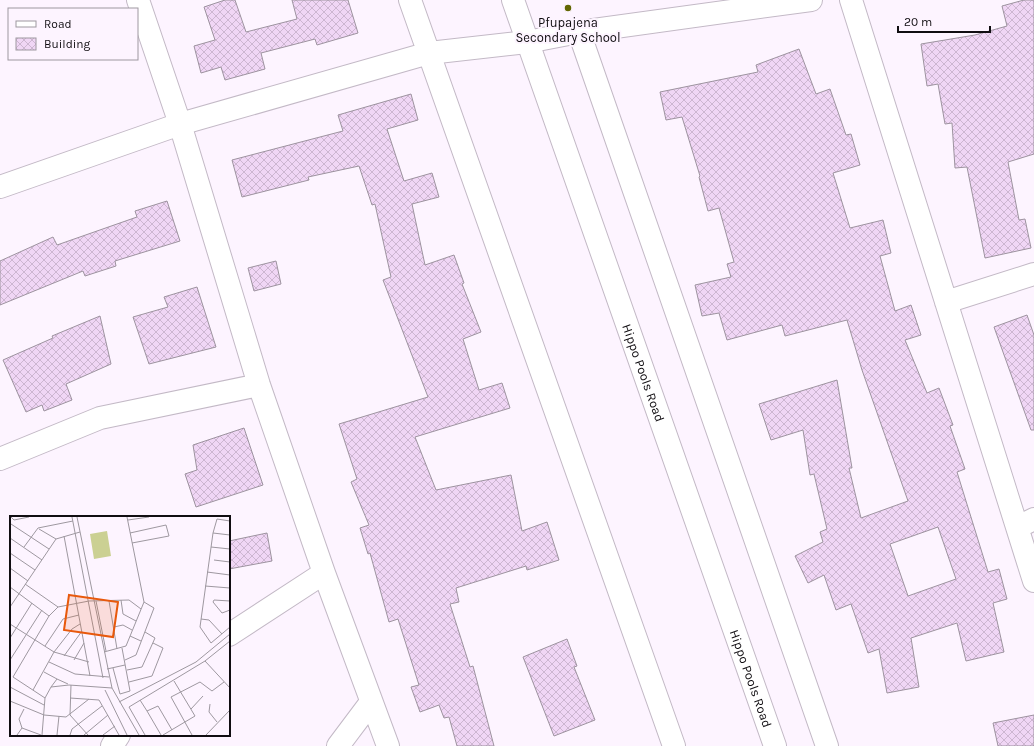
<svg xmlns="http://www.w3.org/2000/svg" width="1034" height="746" viewBox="0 0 1034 746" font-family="Karla,sans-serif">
  <defs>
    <pattern id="building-cross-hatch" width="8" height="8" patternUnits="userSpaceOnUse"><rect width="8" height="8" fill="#f0d6f5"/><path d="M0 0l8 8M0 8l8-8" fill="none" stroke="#cdb6d1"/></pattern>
  </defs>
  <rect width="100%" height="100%" fill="#fdf4ff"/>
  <path fill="url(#building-cross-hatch)" stroke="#9d939f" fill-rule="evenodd" d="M 225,0 L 235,0 L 246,32 L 297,19 L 292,0 L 348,0 L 358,33 L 317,45 L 315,39 L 261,53 L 265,69 L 225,80 L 221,67 L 201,73 L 194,46 L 215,40 L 204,7 Z
    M 1024,0 L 1034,0 L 1034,154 L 1008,162 L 1019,220 L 1025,219 L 1031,248 L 985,258 L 967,167 L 955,168 L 952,123 L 945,124 L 938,84 L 927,86 L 921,44 L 975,35 L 1007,26 L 1002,6 Z
    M 799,49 L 816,94 L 830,89 L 846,135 L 851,134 L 860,165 L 833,173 L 850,228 L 883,220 L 891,253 L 880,256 L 895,311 L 911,305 L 921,335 L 905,340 L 927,393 L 939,388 L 953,425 L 950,426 L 965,469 L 957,472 L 988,572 L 999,569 L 1007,599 L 993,603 L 1004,652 L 966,661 L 957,623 L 911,638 L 919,687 L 887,693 L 879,649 L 868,653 L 851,604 L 836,610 L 824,575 L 808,583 L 795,556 L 823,542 L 820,532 L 827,529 L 814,474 L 810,475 L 803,430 L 771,440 L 759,404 L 837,380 L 852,468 L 849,468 L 861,518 L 908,501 L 862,370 L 847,320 L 785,336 L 782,325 L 727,340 L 719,313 L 702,316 L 695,285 L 731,277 L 727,264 L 734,262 L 719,208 L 708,211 L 699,177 L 700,176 L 682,117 L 666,120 L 660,92 L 758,72 L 756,65 ZM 938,527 L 956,579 L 908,596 L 890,544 Z
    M 411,94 L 418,120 L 387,129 L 404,181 L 432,173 L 439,197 L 412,204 L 425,265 L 454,255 L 464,283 L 462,284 L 481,332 L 463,339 L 479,390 L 502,383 L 510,408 L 415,437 L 436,490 L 511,475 L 522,531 L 547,522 L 559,560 L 527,570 L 526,566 L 456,588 L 459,602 L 450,604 L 470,667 L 473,666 L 494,746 L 457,746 L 449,717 L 444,718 L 439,705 L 420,712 L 411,687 L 419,685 L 398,619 L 389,622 L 370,553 L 368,554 L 360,528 L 369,525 L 351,482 L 357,479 L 339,424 L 428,397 L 383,280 L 391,277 L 375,204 L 372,205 L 359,166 L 308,177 L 309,180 L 242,197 L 232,160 L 343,131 L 338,115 Z
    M 167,201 L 180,241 L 115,261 L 116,266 L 85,276 L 83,271 L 0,305 L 0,261 L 53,237 L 57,245 L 137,217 L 135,211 Z
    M 276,261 L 281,284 L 254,291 L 248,268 Z
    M 197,287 L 216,347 L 149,364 L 133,317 L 168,307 L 164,297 Z
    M 1027,315 L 1034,335 L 1034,430 L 1031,430 L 994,327 Z
    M 100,316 L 111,364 L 66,384 L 72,400 L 44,411 L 42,405 L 26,412 L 3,360 L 53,338 L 52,336 Z
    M 244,428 L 263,485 L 196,507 L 185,474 L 197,470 L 193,445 Z
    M 267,533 L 272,561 L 229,569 L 229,541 Z
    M 567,639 L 577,666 L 574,667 L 595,720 L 554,736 L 523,657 Z
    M 1034,715 L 1034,746 L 998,746 L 993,723 Z"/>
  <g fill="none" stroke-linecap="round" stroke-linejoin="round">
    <defs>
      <path id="street" d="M 138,0 L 180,124 L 259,385 L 324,573 L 388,746
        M 410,0 L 674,746
        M 851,0 L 1034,581
        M 579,32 L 827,746
        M 0,187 L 180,124 L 429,53 L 527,42 L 579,32 L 811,0
        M 946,302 L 1034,274
        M 0,459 L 100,418 L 259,385
        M 1018,527 L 1034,519
        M 229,635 L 324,573
        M 112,746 L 119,735
        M 338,746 L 371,702"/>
      <g id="secondary">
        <path id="s1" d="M 513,0 L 775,746"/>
      </g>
    </defs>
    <use href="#street" stroke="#c3b9c6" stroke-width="24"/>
    <use href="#secondary" stroke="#c3b9c6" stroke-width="24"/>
    <use href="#street" stroke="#fff" stroke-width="22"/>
    <use href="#secondary" stroke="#fff" stroke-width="22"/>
  </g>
  <circle fill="#626602" stroke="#fdf4ff" stroke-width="1.5" cx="568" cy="8" r="4"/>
  <g text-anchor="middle" stroke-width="4" stroke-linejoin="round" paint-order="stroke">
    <g font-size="13" fill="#100d11" stroke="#fdf4ff">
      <text x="568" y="27">Pfupajena<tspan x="568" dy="15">Secondary School</tspan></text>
    </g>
    <g font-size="13" fill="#100d11" stroke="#fdf4ff">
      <text dy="5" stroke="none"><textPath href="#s1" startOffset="395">Hippo Pools Road</textPath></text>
      <text dy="5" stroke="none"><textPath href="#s1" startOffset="719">Hippo Pools Road</textPath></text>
    </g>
  </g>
  <g transform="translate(10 516)">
    <rect width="220" height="220" fill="#fdf4ff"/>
    <path d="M 97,15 L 101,40 L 84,43 L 80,18 Z" fill="#cbd093"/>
    <path fill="none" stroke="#9e98a0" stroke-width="1" d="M 1,1 L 4,4 L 19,1M 62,1 L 93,162M 67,1 L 102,172 L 129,219M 118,4 L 139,1M 220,5 L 207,3 L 203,17 L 220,19M 1,8 L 39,33M 29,13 L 46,23M 120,17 L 156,9 L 159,20 L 122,27M 203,17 L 190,111 L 201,127 L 220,111M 54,20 L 80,160M 0,22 L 32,44M 14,31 L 28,12 L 63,5M 201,31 L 220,33M 0,37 L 25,54M 204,44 L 220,46M 0,52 L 18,65M 197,56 L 220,59M 15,68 L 48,91M 195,70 L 220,72M 0,71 L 39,100M 111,84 L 113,98 L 126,105M 86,85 L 96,135M 99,85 L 107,133M 220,85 L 204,84 L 203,86 L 212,97 L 220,94M 0,91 L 46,23 L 70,16M 191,103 L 199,104 L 212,118M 0,108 L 44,136 L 79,146M 104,111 L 113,109 L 122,114M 120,120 L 131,125M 0,122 L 22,87M 35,130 L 53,103 L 69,99M 94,136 L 116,130 L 134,86 L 117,1M 54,140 L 72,115M 0,144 L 32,94M 64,144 L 74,127M 115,144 L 126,139 L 144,92 L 134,86M 195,145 L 220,172M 39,146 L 65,158 L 99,161M 103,152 L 110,178 L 120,175 L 112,132M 97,153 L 115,149M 117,154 L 132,151 L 145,122 L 135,116M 34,156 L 47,163 L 41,171M 47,163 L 58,168M 119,166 L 142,160 L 153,132 L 143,127M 61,169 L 60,199 L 78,219M 0,171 L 34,189M 23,174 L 44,136 L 62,113 L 70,108M 95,174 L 117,219M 35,182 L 3,161 L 39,100 L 48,91 L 79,85 L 119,84 L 131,93M 60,182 L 89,184 L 109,219M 130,184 L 137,195 L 148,190 L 162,214M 0,185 L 34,199 L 56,201 L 79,183M 109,186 L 186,146 L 220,118M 200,188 L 199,196 L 207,206M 181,193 L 193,180M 137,195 L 151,219M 12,212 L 31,219M 7,219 L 12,212 L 9,203 L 14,193M 32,219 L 35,182 L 41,171 L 59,169 L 102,172M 47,219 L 49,200M 60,219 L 62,213 L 92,190M 74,219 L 98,199M 93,219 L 105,210M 135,219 L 119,191 L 195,145 L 220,125M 153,219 L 185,200 L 164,165M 182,219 L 161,181 L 190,166 L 202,175 L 214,166M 196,219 L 220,194"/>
    <path fill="#e8590c" fill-opacity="0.15" stroke="#e8590c" stroke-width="2" d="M 59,79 L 108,86 L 103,121 L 54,114 Z"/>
    <rect width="220" height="220" fill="none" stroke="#100d11" stroke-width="2"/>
  </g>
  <rect x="8" y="8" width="130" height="52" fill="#fdf4ff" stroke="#9e98a0"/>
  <rect x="16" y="21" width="20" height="6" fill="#ffffff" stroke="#9e98a0"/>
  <text x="44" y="28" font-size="12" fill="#100d11">Road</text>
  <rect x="16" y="38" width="20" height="12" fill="url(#building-cross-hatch)" stroke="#9e98a0"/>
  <text x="44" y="48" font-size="12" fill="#100d11">Building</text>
  <path d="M898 26v6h92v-6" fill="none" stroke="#100d11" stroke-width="2"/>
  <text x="904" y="26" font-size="12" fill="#100d11" stroke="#fdf4ff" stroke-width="3" paint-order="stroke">20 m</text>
</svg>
